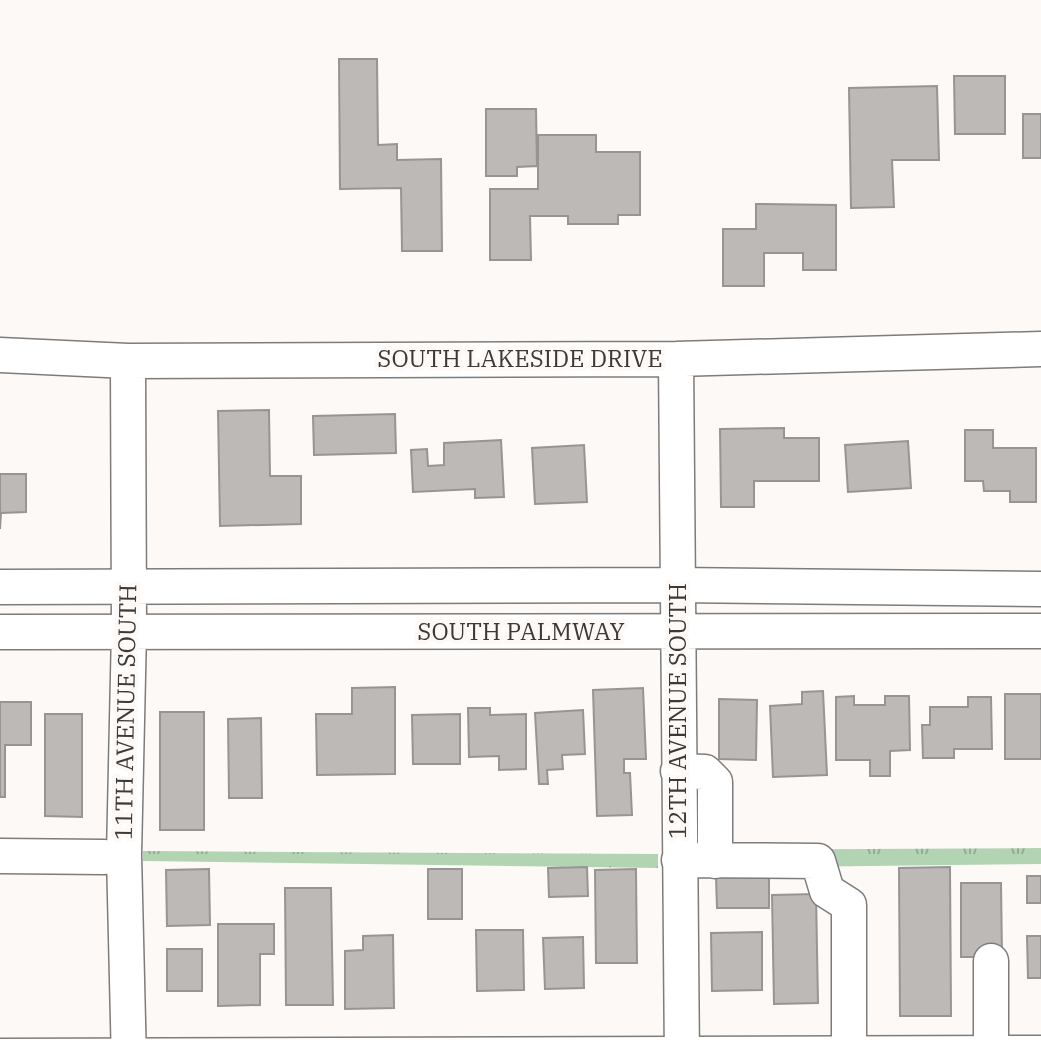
<svg xmlns="http://www.w3.org/2000/svg" width="1041" height="1063" viewBox="0 0 1041 1063" font-family="'IBM Plex Serif',serif">
  <defs>
    <pattern id="grass-tufts" width="24" height="20" patternUnits="userSpaceOnUse" patternTransform="scale(2)"><rect width="24" height="20" fill="#b2d4b3"/><path d="M3 7l-1-3M5 7V3M7 7l1-3M15 17l-1-3M17 17v-4M19 17l1-3" fill="none" stroke="#92ad93"/></pattern>
  </defs>
  <rect width="100%" height="100%" fill="#fcf9f7"/>
  <path fill="url(#grass-tufts)" d="M 1041,848 L 1041,864 L 696,868 L 695,850 Z
    M 143,851 L 658,854 L 658,868 L 143,861 Z"/>
  <path fill="#bcb9b7" stroke="#979593" stroke-width="2" d="M 339,59 L 377,59 L 378,145 L 397,144 L 397,160 L 441,159 L 442,251 L 402,251 L 401,188 L 340,189 Z
    M 954,76 L 1005,76 L 1005,134 L 955,134 Z
    M 937,86 L 939,160 L 892,160 L 894,207 L 851,208 L 849,88 Z
    M 486,109 L 536,109 L 537,166 L 517,167 L 517,176 L 486,176 Z
    M 1023,114 L 1041,114 L 1041,158 L 1023,158 Z
    M 538,135 L 596,135 L 596,152 L 640,152 L 640,215 L 618,215 L 618,224 L 568,224 L 568,216 L 530,216 L 531,260 L 490,260 L 490,189 L 538,189 Z
    M 756,204 L 836,205 L 836,270 L 803,270 L 803,253 L 764,253 L 764,286 L 723,286 L 723,229 L 756,229 Z
    M 269,410 L 270,476 L 301,476 L 301,524 L 220,526 L 218,411 Z
    M 395,414 L 396,453 L 314,455 L 313,416 Z
    M 784,428 L 784,438 L 819,438 L 819,481 L 754,481 L 754,507 L 721,507 L 720,429 Z
    M 965,430 L 993,430 L 993,448 L 1036,448 L 1036,502 L 1010,502 L 1010,491 L 984,491 L 983,481 L 965,481 Z
    M 501,440 L 504,497 L 475,498 L 475,489 L 413,492 L 411,450 L 427,449 L 428,466 L 444,465 L 444,443 Z
    M 908,441 L 911,488 L 848,492 L 845,445 Z
    M 584,445 L 587,502 L 535,504 L 532,448 Z
    M 0,474 L 26,474 L 26,512 L 1,513 L 0,529 Z
    M 395,687 L 395,774 L 317,775 L 316,714 L 352,714 L 352,688 Z
    M 643,688 L 646,759 L 624,759 L 624,773 L 630,773 L 632,815 L 597,816 L 593,690 Z
    M 823,691 L 827,775 L 773,777 L 770,706 L 802,704 L 802,692 Z
    M 1005,694 L 1041,694 L 1041,759 L 1005,759 Z
    M 854,696 L 854,705 L 885,705 L 885,696 L 909,696 L 910,750 L 890,751 L 890,776 L 870,776 L 870,760 L 836,760 L 836,697 Z
    M 968,697 L 991,697 L 992,749 L 954,749 L 954,758 L 923,758 L 922,725 L 930,725 L 930,707 L 968,707 Z
    M 719,699 L 757,700 L 756,760 L 719,759 Z
    M 0,702 L 31,702 L 31,745 L 5,745 L 5,797 L 0,797 Z
    M 468,708 L 490,708 L 490,715 L 526,714 L 526,769 L 499,770 L 499,756 L 469,757 Z
    M 583,710 L 585,754 L 562,755 L 563,769 L 547,770 L 548,784 L 539,784 L 535,713 Z
    M 160,712 L 204,712 L 204,830 L 160,830 Z
    M 45,714 L 82,714 L 82,817 L 45,816 Z
    M 460,714 L 460,764 L 413,764 L 412,715 Z
    M 261,718 L 262,798 L 229,798 L 228,719 Z
    M 587,867 L 588,896 L 549,897 L 548,868 Z
    M 950,867 L 951,1016 L 900,1016 L 899,868 Z
    M 209,869 L 210,925 L 167,926 L 166,870 Z
    M 428,869 L 462,869 L 462,919 L 428,919 Z
    M 636,869 L 637,963 L 596,963 L 595,870 Z
    M 769,876 L 769,908 L 717,908 L 716,877 Z
    M 1027,876 L 1041,876 L 1041,903 L 1027,903 Z
    M 961,883 L 1001,883 L 1002,957 L 961,957 Z
    M 285,888 L 331,888 L 333,1005 L 286,1005 Z
    M 816,894 L 818,1003 L 774,1004 L 772,895 Z
    M 218,924 L 274,924 L 274,954 L 260,954 L 260,1005 L 218,1006 Z
    M 476,930 L 523,930 L 524,990 L 477,991 Z
    M 762,932 L 762,990 L 712,991 L 711,933 Z
    M 393,935 L 394,1008 L 345,1009 L 345,951 L 363,950 L 363,936 Z
    M 1027,936 L 1041,936 L 1041,978 L 1028,978 Z
    M 583,937 L 584,988 L 545,989 L 543,938 Z
    M 167,949 L 202,949 L 202,991 L 167,991 Z"/>
  <g fill="none" stroke-linecap="round" stroke-linejoin="round">
    <defs>
      <path id="minor" d="M 0,355 L 128,361 L 676,359 L 1041,349
        M 676,359 L 682,1063
        M 128,361 L 129,631 L 124,855 L 129,1063
        M 0,587 L 677,585 L 1041,589
        M 0,632 L 1041,631
        M 678,771 L 705,772 L 715,782 L 715,861
        M 0,856 L 104,857
        M 679,860 L 818,861 L 827,891 L 849,905 L 849,1057
        M 991,961 L 991,1057"/>
      <path id="major" d="M 0,1060 L 1041,1057"/>
    </defs>
    <use href="#minor" stroke="#7e7c7a" stroke-width="37"/>
    <use href="#major" stroke="#7e7c7a" stroke-width="45"/>
    <use href="#minor" stroke="#fff" stroke-width="34"/>
    <use href="#major" stroke="#fff" stroke-width="42"/>
  </g>
  <g text-anchor="middle" stroke-width="8" stroke-linejoin="round" paint-order="stroke">
    <g font-size="24" fill="#3b3a39" stroke="#fcf9f7">
      <text x="520" y="367">SOUTH LAKESIDE DRIVE</text>
      <text x="521" y="640">SOUTH PALMWAY</text>
      <text transform="translate(678 711) rotate(-90)" y="8">12TH AVENUE SOUTH</text>
      <text transform="translate(126 712) rotate(-89)" y="8">11TH AVENUE SOUTH</text>
    </g>
  </g>
</svg>
